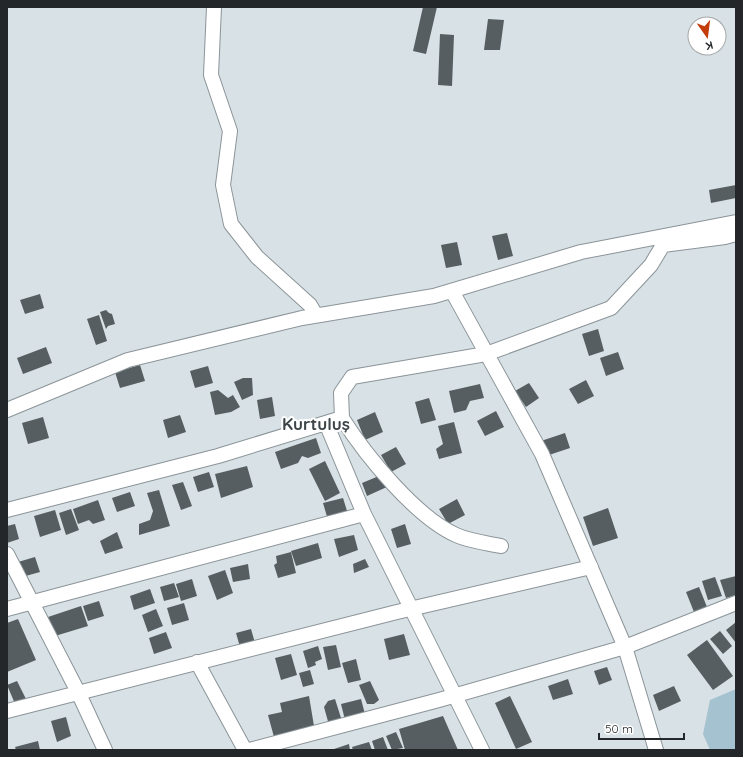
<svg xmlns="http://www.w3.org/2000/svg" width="743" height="757" viewBox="0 0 743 757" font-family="Quicksand,sans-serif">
  <rect width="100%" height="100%" fill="#d8e1e5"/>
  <path fill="#a4c2cf" d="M 736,689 L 736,750 L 710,750 L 703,734 L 710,700 Z"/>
  <path fill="#565e61" d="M 423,7 L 437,7 L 426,54 L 413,51 Z
    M 488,19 L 504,20 L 500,50 L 484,50 Z
    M 440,34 L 454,35 L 452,86 L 438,85 Z
    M 736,185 L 736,198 L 711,203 L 709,190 Z
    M 507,233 L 513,256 L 498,260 L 492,236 Z
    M 457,242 L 462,265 L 446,268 L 441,245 Z
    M 40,294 L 44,308 L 25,314 L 20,300 Z
    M 106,310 L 109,313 L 112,314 L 115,324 L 108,326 L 106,329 L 100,312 Z
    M 99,315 L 107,341 L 96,345 L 87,319 Z
    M 598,329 L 604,351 L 589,356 L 582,334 Z
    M 46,347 L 52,363 L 23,374 L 17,358 Z
    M 618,352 L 624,369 L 606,376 L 600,358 Z
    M 140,365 L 145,381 L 120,388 L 115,372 Z
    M 208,366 L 213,383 L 195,388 L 190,371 Z
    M 243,378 L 252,378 L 253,395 L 242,400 L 234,382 Z
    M 586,380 L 594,396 L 578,404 L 569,389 Z
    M 529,383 L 539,398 L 526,407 L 515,391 Z
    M 480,384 L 484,398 L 470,401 L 466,410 L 454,413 L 449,391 Z
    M 218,390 L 228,398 L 233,395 L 240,407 L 231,412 L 215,415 L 210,392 Z
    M 272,397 L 275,416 L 260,419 L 257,400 Z
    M 429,398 L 436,420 L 421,424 L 415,402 Z
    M 496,411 L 504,427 L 485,436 L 477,421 Z
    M 375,412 L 383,432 L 365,440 L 357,420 Z
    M 180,415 L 186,432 L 168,438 L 163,420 Z
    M 43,417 L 49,438 L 28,444 L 22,423 Z
    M 454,422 L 462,453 L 439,459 L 436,449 L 443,444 L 438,426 Z
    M 565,433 L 570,448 L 546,456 L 541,441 Z
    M 316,438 L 321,453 L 308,458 L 302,456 L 298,463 L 281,469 L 275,452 Z
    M 396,447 L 406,464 L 391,472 L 381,455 Z
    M 325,461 L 340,493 L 325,501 L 309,469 Z
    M 247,466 L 253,487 L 221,498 L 215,474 Z
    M 209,472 L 214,487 L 198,492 L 193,477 Z
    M 379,476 L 389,486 L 367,496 L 362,483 Z
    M 183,482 L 192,506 L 181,510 L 172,485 Z
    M 159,490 L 170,526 L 139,535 L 139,524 L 150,520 L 153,511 L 147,493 Z
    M 130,492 L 135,506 L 117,512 L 112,498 Z
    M 343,498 L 348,514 L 328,520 L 323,503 Z
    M 457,499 L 465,515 L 448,524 L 439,509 Z
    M 98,500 L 105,520 L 93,524 L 89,520 L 78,524 L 73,509 Z
    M 608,508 L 618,538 L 593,546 L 583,517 Z
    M 71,509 L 79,530 L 66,535 L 59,513 Z
    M 55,510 L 61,530 L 40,537 L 34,516 Z
    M 15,524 L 19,539 L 7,543 L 7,526 Z
    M 405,524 L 411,544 L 397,548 L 391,529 Z
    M 117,532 L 123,548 L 105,554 L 100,541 Z
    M 354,535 L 358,550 L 339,557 L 334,539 Z
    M 318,543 L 322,558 L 296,566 L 291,551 Z
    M 291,552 L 296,573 L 278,578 L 274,565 L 277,563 L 276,556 Z
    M 35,557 L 40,572 L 22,577 L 18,562 Z
    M 365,559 L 369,567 L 354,573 L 353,564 Z
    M 248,564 L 250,579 L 233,582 L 230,568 Z
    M 225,570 L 233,593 L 217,600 L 208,576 Z
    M 736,576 L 736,595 L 726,598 L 720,580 Z
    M 715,577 L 722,596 L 708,600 L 702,581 Z
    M 192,579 L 197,596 L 181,601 L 176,584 Z
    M 174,583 L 179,597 L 164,601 L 160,587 Z
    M 699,587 L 707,607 L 694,612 L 686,592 Z
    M 150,589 L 155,603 L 134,610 L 130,596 Z
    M 99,601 L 104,616 L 88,621 L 83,606 Z
    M 184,603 L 189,620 L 172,625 L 167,608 Z
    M 81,606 L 88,626 L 55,636 L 48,617 Z
    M 156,609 L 163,626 L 148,632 L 142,615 Z
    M 18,619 L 36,660 L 7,672 L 7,623 Z
    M 736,622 L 736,643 L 726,630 Z
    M 251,629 L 255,643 L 240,647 L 236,633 Z
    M 720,631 L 732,646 L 723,654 L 710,639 Z
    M 166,632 L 172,648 L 154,654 L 149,638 Z
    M 404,634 L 410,655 L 389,660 L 384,639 Z
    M 707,640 L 733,676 L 713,690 L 687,655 Z
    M 336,645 L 341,667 L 328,670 L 323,647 Z
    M 318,646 L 322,659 L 315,662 L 316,665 L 308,668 L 303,651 Z
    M 291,654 L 297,675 L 281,680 L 275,658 Z
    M 356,659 L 361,680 L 348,683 L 342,663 Z
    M 607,667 L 612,680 L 599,685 L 594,671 Z
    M 310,670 L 314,684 L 303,687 L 299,673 Z
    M 568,679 L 573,694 L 553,700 L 548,686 Z
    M 17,681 L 27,701 L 16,706 L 7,685 Z
    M 370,681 L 379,700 L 374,704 L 367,704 L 359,685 Z
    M 674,686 L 681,701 L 659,711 L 653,695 Z
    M 309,696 L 314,726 L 274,737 L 268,715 L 282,712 L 280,703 Z
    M 510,696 L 532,742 L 516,749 L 495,703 Z
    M 335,699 L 342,721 L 329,725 L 324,707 L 328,701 Z
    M 361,699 L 365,714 L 345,720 L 341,704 Z
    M 443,716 L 458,750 L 405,750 L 399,729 Z
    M 66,717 L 71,736 L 57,742 L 51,721 Z
    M 396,732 L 403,748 L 392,750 L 386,736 Z
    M 383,737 L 388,750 L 375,750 L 372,741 Z
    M 38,741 L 40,750 L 16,750 L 15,747 Z
    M 369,742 L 372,750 L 353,750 L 352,747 Z
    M 349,744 L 350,750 L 331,750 Z"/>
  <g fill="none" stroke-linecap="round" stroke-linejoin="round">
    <defs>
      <path id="minor" d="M 214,7 L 211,75 L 230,131 L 223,185 L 231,224 L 257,257 L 310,305 L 316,315
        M 663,245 L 725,237 L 736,234
        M 452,291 L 542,454 L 625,647 L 656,750
        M 7,410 L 128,360 L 302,318 L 434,296 L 581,252 L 736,222
        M 342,418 C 366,456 416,517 456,535 C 469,541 487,543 501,546
        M 326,423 L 364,514 L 482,750
        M 7,510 L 218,456 L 342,418 L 341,393 L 352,377 L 486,354 L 611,308 L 651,265 L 669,235
        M 7,554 L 78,692 L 105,750
        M 7,609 L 364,514
        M 197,662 L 245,750
        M 7,711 L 397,612 L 591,567
        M 249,750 L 439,700 L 625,647 L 736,603"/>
    </defs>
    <use href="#minor" stroke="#8b9498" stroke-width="16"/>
    <use href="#minor" stroke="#fff" stroke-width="14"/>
  </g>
  <g text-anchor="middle" stroke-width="4" stroke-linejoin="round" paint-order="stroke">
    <g font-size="17" font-weight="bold" fill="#3d4549" stroke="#fff">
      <text x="316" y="430">Kurtuluş</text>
    </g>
  </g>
  <rect width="743" height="757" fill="none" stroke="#232729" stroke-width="16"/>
  <g transform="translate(707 36) rotate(166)"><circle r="19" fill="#ffffff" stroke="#a7a9a9"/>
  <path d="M0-3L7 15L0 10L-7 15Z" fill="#c33c09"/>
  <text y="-6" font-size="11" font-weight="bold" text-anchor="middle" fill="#232729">K</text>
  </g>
  <path d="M599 733v6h85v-6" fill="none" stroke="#232729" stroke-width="2"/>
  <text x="605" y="733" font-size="12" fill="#232729" stroke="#ffffff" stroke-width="3" paint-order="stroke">50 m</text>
</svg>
